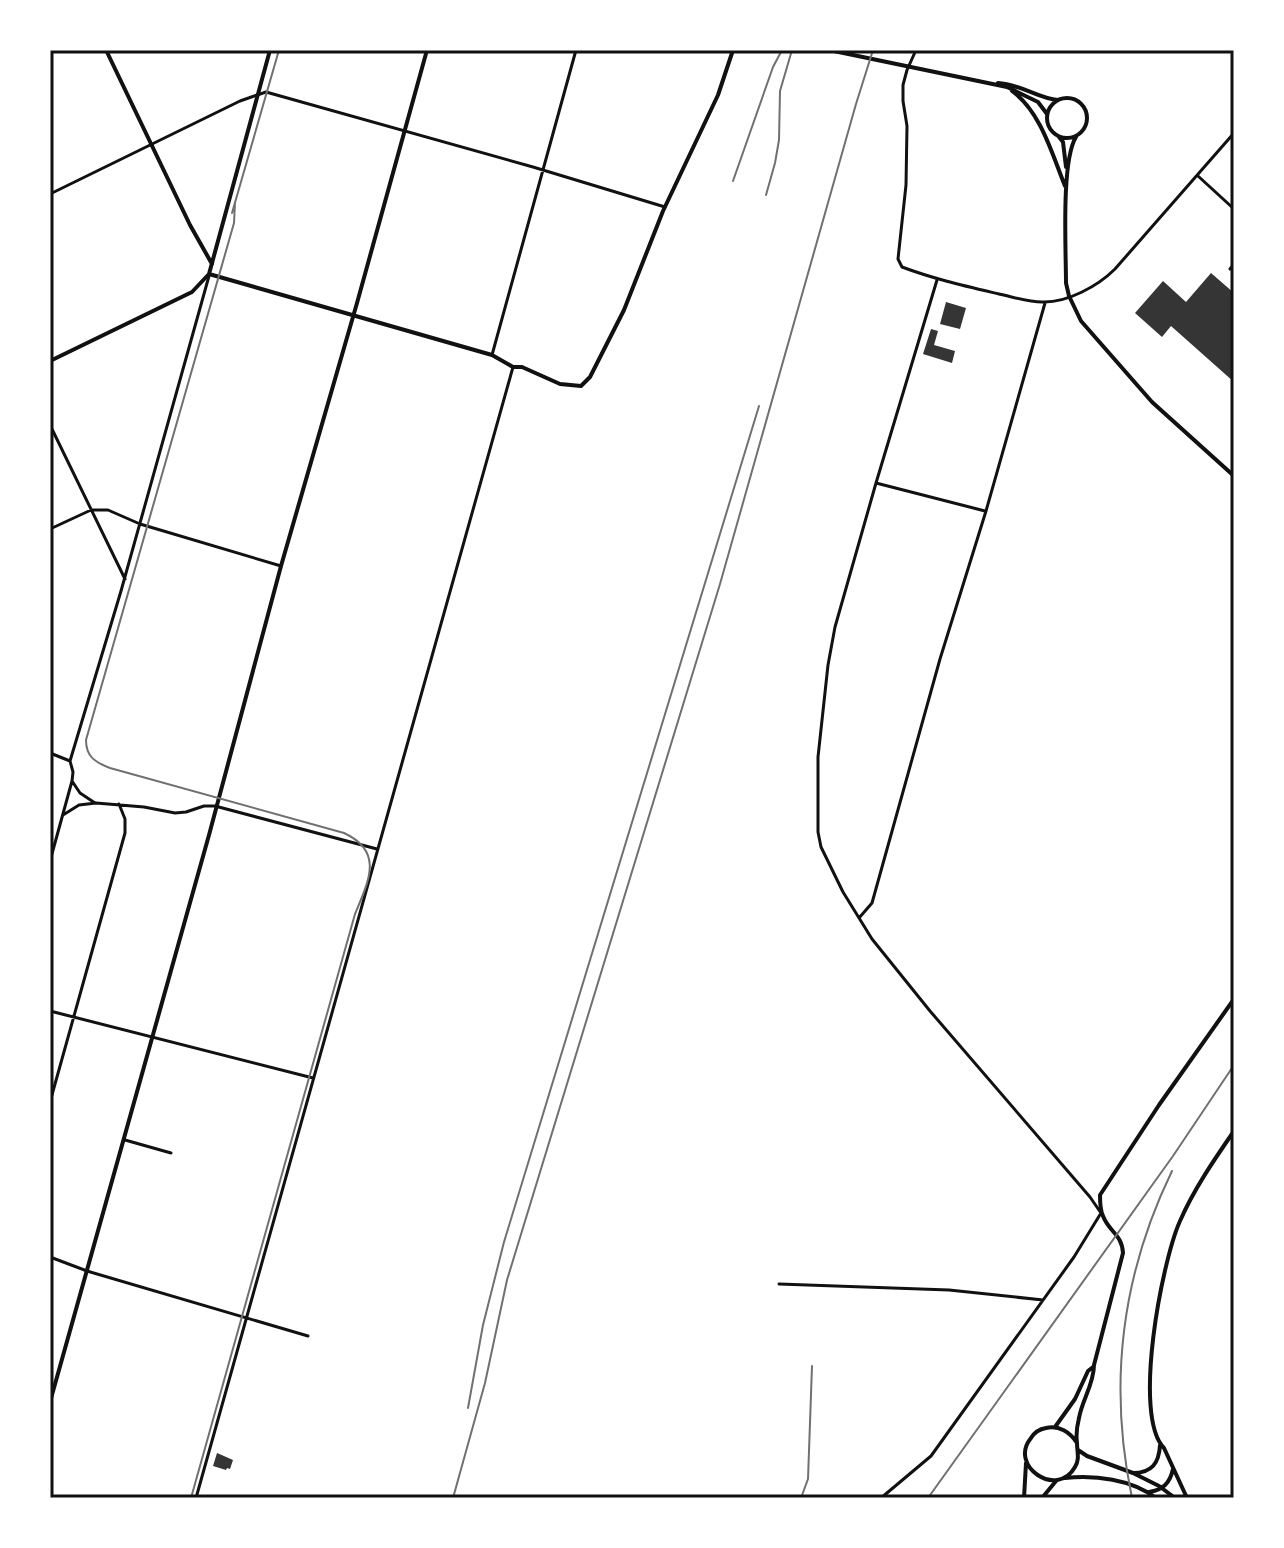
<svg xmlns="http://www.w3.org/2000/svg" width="1284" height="1548" viewBox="0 0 1284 1548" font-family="'Public Sans',sans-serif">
  <rect width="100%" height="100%" fill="#fff"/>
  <path fill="#353535" d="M 1211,273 L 1234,293 L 1234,382 L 1171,326 L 1162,337 L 1135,313 L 1163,281 L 1186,302 Z
    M 946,302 L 966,308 L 960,329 L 940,324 Z
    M 931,329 L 938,331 L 934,345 L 955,351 L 952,363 L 923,354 Z
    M 217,1453 L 233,1460 L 230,1469 L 227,1468 L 226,1470 L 213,1466 Z"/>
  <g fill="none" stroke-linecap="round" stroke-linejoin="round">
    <path stroke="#111" stroke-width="3" d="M 916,50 L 907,70 L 903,85 L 903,101 L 907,126 L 906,185 L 898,259 L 902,267 C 934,279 965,286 999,294 C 1013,297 1028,302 1042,302 C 1067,303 1098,286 1115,269 L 1234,133
      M 1198,176 L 1234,209
      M 50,194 L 240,101 L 266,92 L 533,167 L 665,207
      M 1230,269 L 1234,264
      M 492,355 L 576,50
      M 50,425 L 125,579
      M 876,483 L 985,511
      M 50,529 L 91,510 L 108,510 L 140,524 L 281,566
      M 50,753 L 70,761
      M 72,781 L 80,793 L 95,803
      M 63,815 L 79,805 L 96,803 L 144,807 L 175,813 L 186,812 L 204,806 L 215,806 L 377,849
      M 50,861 L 72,781 L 73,772 L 70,761 L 121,591 L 209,276
      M 859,918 L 872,903 L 940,659 L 986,511 L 1045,303
      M 50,1011 L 313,1078
      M 50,1102 L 125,833 L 125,819 L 119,804
      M 125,1140 L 171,1153
      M 50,1257 L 87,1271 L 308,1336
      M 779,1284 L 949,1290 L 1043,1300
      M 196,1498 L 513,367
      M 881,1498 L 931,1456 L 1074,1257 L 1101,1213 L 1090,1197 L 930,1011 L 872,939 L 843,892 L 821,847 L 818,832 L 818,757 L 828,665 L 835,627 L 876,483 L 937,280"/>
    <path stroke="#111" stroke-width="4" d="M 106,50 L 190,225 L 212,264
      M 829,50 L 1007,87 L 1038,102 L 1047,114
      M 998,83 C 1021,84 1039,99 1058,100
      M 1012,91 C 1041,112 1052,154 1065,186
      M1047 118a20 20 0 1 1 40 0a20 20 0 1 1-40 0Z
      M 1059,137 L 1063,142 L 1066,167
      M 1076,137 C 1061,161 1066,250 1066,283 L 1069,296 L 1081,321 L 1152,402 L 1234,476
      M 209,274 L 270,50
      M 50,361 L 192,292 L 209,274 L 478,351 L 492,355 L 513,367 L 522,367 L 560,384 L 581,386 L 590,377 L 624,310 L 663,211 L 718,95 L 733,50
      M 50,1402 L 209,835 L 281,566 L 357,303 L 427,50
      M 1055,1427 L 1075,1399 L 1088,1371 L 1093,1367
      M 1077,1443 C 1070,1432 1059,1425 1046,1428 C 1040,1429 1034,1433 1031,1438 C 1008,1466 1057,1499 1075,1467 C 1080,1459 1077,1452 1077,1443 C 1076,1436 1077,1426 1079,1418 C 1082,1400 1094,1384 1094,1365 L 1123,1253 C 1122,1234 1109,1232 1103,1216 C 1100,1210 1100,1202 1100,1195 L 1159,1105 L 1234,999
      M 1078,1450 L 1087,1456 L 1133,1473 C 1152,1473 1159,1463 1160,1445
      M 1133,1473 L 1159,1486 L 1175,1498
      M 1065,1478 C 1095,1475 1131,1479 1156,1498
      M 1149,1492 C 1163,1490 1170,1483 1173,1469
      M 1024,1498 L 1026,1463
      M 1042,1498 L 1056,1481
      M 1187,1498 L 1164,1448 C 1132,1416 1162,1261 1180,1221 C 1194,1189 1214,1160 1234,1131"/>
    <path stroke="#707070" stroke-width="2" d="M 232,213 L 279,50
      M 191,1498 L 355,914 C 368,882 385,852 344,833 L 110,768 C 95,762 86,757 86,740 L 234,223 L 235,202"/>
    <path stroke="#707070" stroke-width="2" d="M 733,181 L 773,67 L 782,50
      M 766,195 L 775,163 L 779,140 L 780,91 L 792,50
      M 468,1408 L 483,1325 L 504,1242 L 759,406
      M 453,1498 L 485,1383 L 507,1280 L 720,584 L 856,104 L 873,50
      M 801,1498 L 808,1479 L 812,1366
      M 928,1498 L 1173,1156 L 1234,1065
      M 1132,1498 C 1108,1384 1121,1276 1172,1171"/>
  </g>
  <rect width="1284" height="1548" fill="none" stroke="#ffffff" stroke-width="104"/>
  <rect x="52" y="52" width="1180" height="1444" fill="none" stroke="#111" stroke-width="3"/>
</svg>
